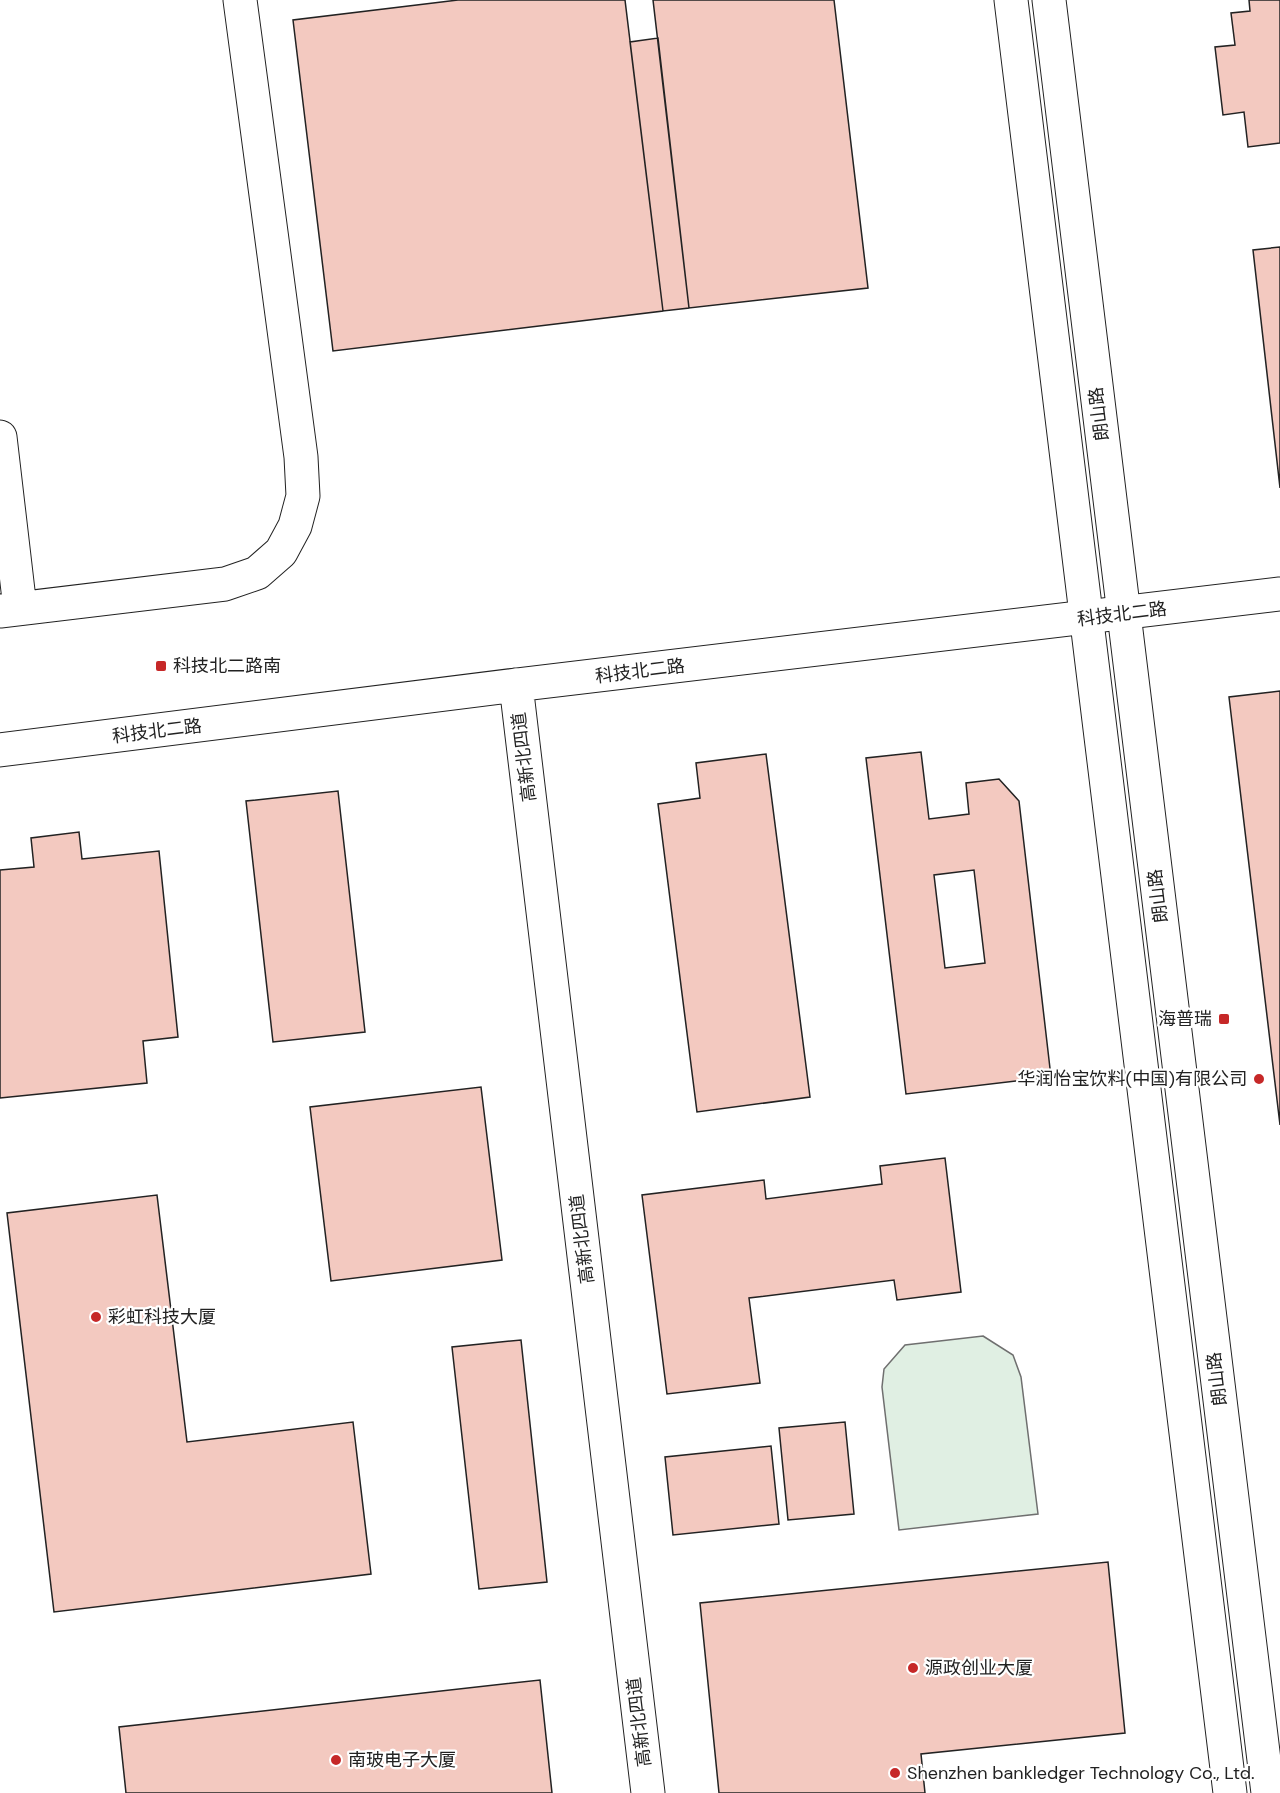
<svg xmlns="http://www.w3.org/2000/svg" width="1280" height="1793" viewBox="0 0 1280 1793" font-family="'DM Sans','Noto Sans SC',sans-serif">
  <rect width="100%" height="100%" fill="#fff"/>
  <path fill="#e0efe3" stroke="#6f6f6f" stroke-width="1.5" d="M 983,1336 L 1013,1355 L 1021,1377 L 1038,1514 L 899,1530 L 882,1387 L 884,1369 L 905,1345 Z"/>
  <path fill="#f3c9c0" stroke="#222" stroke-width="1.5" fill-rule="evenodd" d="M 458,0 L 625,0 L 663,311 L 333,351 L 293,20 Z
    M 653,0 L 834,0 L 868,288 L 689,308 Z
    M 1249,0 L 1280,0 L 1280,143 L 1248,147 L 1244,112 L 1223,115 L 1215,47 L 1235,45 L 1231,13 L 1250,11 Z
    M 658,38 L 689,308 L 663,311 L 630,42 Z
    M 1280,247 L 1280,488 L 1253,250 Z
    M 1280,691 L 1280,1125 L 1229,697 Z
    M 921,752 L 929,819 L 969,814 L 966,783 L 999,779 L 1019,801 L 1051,1077 L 906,1094 L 866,758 ZM 974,870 L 985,963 L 945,968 L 934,875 Z
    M 766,754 L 810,1097 L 697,1112 L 658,804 L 700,798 L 696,763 Z
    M 338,791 L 365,1032 L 273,1042 L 246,801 Z
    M 79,832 L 82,859 L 159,851 L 178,1037 L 143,1041 L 147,1083 L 0,1098 L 0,870 L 34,867 L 31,838 Z
    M 481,1087 L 502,1260 L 331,1281 L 310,1107 Z
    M 945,1158 L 961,1292 L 897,1300 L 894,1280 L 749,1298 L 760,1383 L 667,1394 L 642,1195 L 764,1180 L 766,1199 L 882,1184 L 880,1166 Z
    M 157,1195 L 187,1442 L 353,1422 L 371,1574 L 54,1612 L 7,1213 Z
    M 521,1340 L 547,1582 L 479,1589 L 452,1347 Z
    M 845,1422 L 854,1514 L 788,1520 L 779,1428 Z
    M 771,1446 L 779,1524 L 673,1535 L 665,1457 Z
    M 1108,1562 L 1125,1733 L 921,1754 L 925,1793 L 719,1793 L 700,1603 Z
    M 540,1680 L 552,1793 L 126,1793 L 119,1727 Z"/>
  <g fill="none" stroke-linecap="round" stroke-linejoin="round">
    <defs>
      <path id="minor" d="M 0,437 L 20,608
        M 0,611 L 225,584 L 257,573 L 281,552 L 295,526 L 303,496 L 301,457 L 240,0
        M 516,685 L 648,1793
        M 0,750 L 516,685 L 1280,594"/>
      <path id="major" d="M 1011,0 L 1230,1793
        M 1049,0 L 1268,1793"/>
    </defs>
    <use href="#minor" stroke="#222" stroke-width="35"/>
    <use href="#major" stroke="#222" stroke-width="35"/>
    <use href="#minor" stroke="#fff" stroke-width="33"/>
    <use href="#major" stroke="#fff" stroke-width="33"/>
  </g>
  <g fill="#c62828" stroke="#fff" stroke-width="2">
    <rect x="155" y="660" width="12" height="12" rx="3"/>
    <rect x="1218" y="1013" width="12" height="12" rx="3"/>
    <circle cx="1259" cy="1079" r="6"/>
    <circle cx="96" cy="1317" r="6"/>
    <circle cx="913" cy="1668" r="6"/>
    <circle cx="336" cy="1760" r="6"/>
    <circle cx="895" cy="1773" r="6"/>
  </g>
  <g text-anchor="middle" stroke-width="4.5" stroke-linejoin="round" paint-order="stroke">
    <g font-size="18" fill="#222" stroke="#fff">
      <text transform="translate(1099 414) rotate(-97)" y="6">朗山路</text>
      <text transform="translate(1122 614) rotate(-7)" y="6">科技北二路</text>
      <text transform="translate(640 671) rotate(-7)" y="6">科技北二路</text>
      <text transform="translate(157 731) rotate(-7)" y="6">科技北二路</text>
      <text transform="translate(524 757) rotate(-97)" y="6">高新北四道</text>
      <text transform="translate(1158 896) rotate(-97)" y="6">朗山路</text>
      <text transform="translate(582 1239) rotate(-97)" y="6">高新北四道</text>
      <text transform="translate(1217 1379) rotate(-97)" y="6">朗山路</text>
      <text transform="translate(639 1722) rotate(-97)" y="6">高新北四道</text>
    </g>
    <g font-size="18" fill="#222" stroke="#fff" text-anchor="start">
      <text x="173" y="672">科技北二路南</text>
      <text x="1212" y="1025" text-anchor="end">海普瑞</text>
      <text x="1247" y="1085" text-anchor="end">华润怡宝饮料(中国)有限公司</text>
      <text x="108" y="1323">彩虹科技大厦</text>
      <text x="925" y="1674">源政创业大厦</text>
      <text x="348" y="1766">南玻电子大厦</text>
      <text x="907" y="1779">Shenzhen bankledger Technology Co., Ltd.</text>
    </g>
  </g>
</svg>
